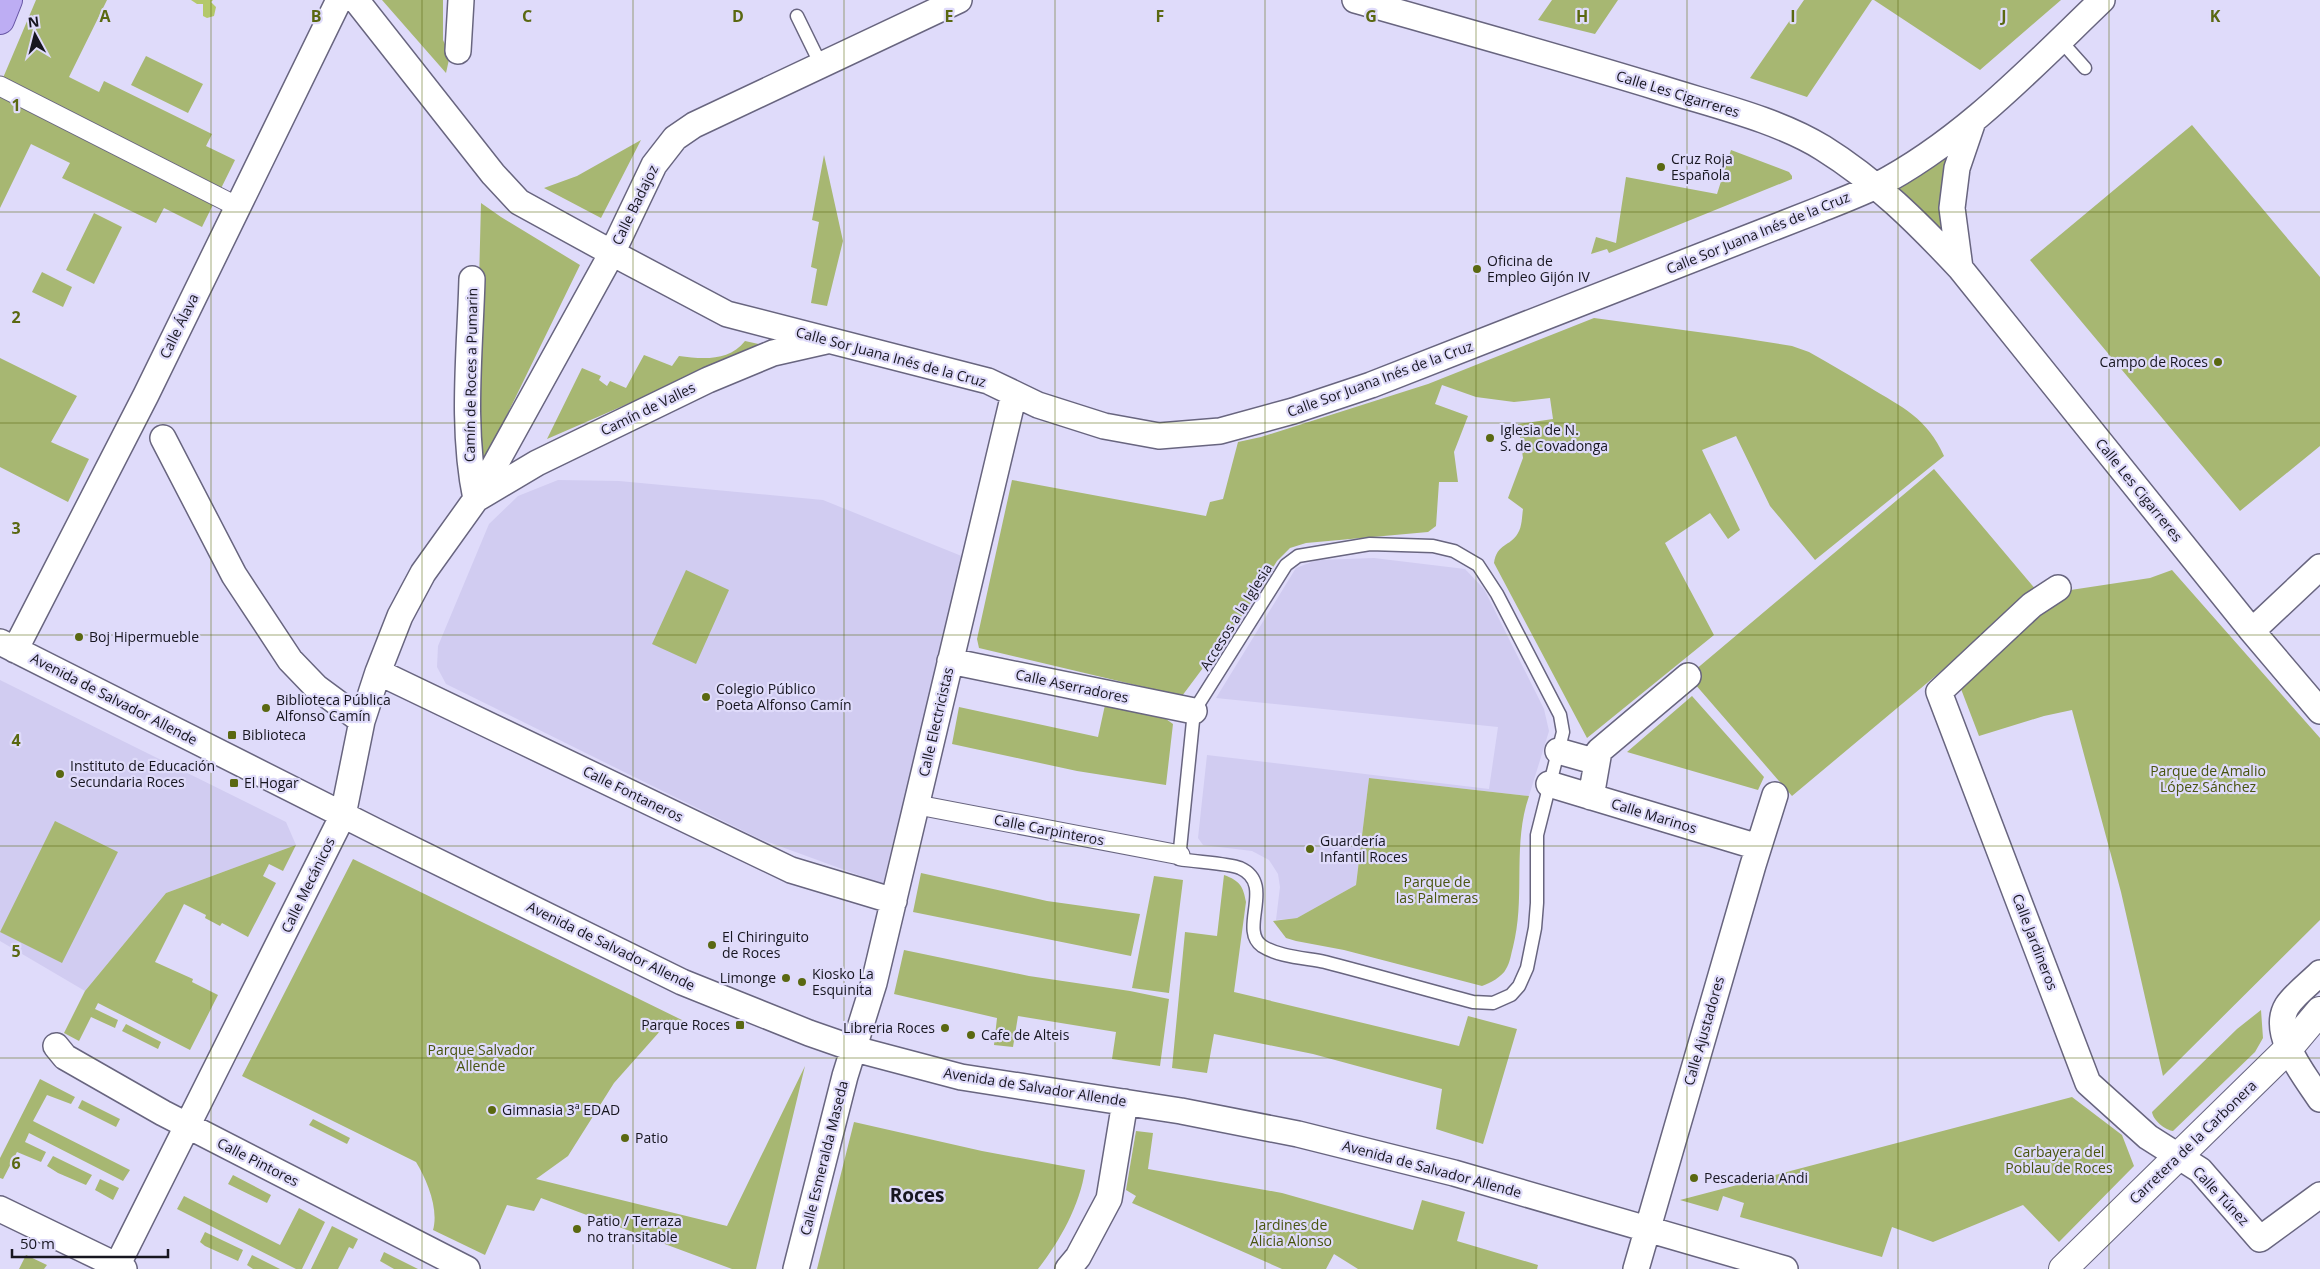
<svg xmlns="http://www.w3.org/2000/svg" width="2320" height="1269" viewBox="0 0 2320 1269" font-family="'Open Sans',sans-serif">
  <rect width="100%" height="100%" fill="#dfdbfa"/>
  <path fill="#d1ccf1" d="M 558,480 L 619,481 L 823,500 L 964,557 L 883,884 L 760,839 L 446,684 L 437,667 L 438,646 L 489,524 L 518,496 Z
    M 1374,558 L 1465,569 L 1484,589 L 1544,709 L 1549,731 L 1529,796 L 1369,778 L 1356,885 L 1297,918 L 1276,920 L 1280,887 L 1278,874 L 1269,860 L 1252,851 L 1203,845 L 1198,838 L 1207,755 L 1489,789 L 1498,727 L 1216,698 L 1296,568 L 1317,560 Z
    M 0,680 L 286,822 L 296,845 L 166,893 L 85,991 L 0,941 Z"/>
  <path fill="#a7b772" d="M 36,0 L 107,0 L 69,77 L 99,92 L 104,81 L 212,134 L 206,146 L 235,160 L 202,227 L 164,208 L 156,223 L 62,178 L 70,163 L 31,144 L 0,208 L 0,85 Z
    M 382,0 L 443,0 L 443,40 L 450,55 L 446,73 Z
    M 1552,0 L 1618,0 L 1595,34 L 1538,20 Z
    M 1804,0 L 1872,0 L 1807,97 L 1750,78 Z
    M 1874,0 L 2061,0 L 1980,70 Z
    M 146,56 L 203,84 L 188,113 L 131,85 Z
    M 2192,125 L 2320,277 L 2320,446 L 2240,511 L 2030,260 Z
    M 641,140 L 601,218 L 544,188 L 577,176 Z
    M 1958,145 L 1949,239 L 1896,187 Z
    M 1731,150 L 1789,172 L 1792,176 L 1792,179 L 1609,253 L 1607,249 L 1591,254 L 1596,237 L 1616,243 L 1626,177 L 1717,194 Z
    M 824,155 L 843,241 L 827,306 L 811,303 L 817,269 L 811,267 L 819,222 L 812,220 Z
    M 481,203 L 501,217 L 580,265 L 485,460 L 481,459 L 475,441 Z
    M 94,213 L 122,227 L 94,284 L 66,270 Z
    M 42,272 L 72,287 L 63,307 L 32,292 Z
    M 1594,318 L 1735,337 L 1792,346 L 1809,352 C 1829,363 1849,375 1869,387 C 1902,407 1927,418 1944,456 L 1815,560 L 1770,506 L 1736,436 L 1702,450 L 1740,530 L 1728,539 L 1710,513 L 1665,543 L 1714,635 L 1587,738 L 1494,563 C 1497,543 1510,547 1518,533 C 1522,527 1522,516 1523,509 L 1508,498 L 1523,458 L 1518,424 L 1553,419 L 1550,398 L 1514,402 L 1476,397 L 1442,385 L 1435,404 L 1468,416 L 1454,452 L 1458,482 L 1439,482 L 1436,526 L 1428,532 L 1306,543 L 1290,548 L 1277,561 L 1247,609 L 1182,696 L 979,648 L 977,639 L 1012,480 L 1206,516 L 1210,502 L 1223,499 L 1238,442 L 1261,437 L 1428,384 Z
    M 745,341 L 763,345 L 547,439 L 582,368 L 601,376 L 599,380 L 607,386 L 610,381 L 626,388 L 644,355 L 672,366 L 679,356 C 702,359 728,362 745,341 Z
    M 0,358 L 77,396 L 51,442 L 89,459 L 68,502 L 0,467 Z
    M 1934,469 L 2037,591 L 1792,796 L 1688,676 Z
    M 686,570 L 729,590 L 696,664 L 652,644 Z
    M 2172,570 L 2320,738 L 2320,920 L 2163,1076 L 2121,892 L 2072,710 L 2044,716 L 1979,736 L 1961,689 L 2041,605 L 2064,591 L 2150,578 Z
    M 1692,696 L 1764,777 L 1758,790 L 1627,752 Z
    M 1105,705 L 1166,719 L 1173,724 L 1166,785 L 1077,771 L 952,744 L 959,707 L 1098,737 Z
    M 1369,778 L 1529,796 C 1512,845 1526,898 1513,947 C 1511,954 1510,963 1506,969 C 1502,977 1490,983 1482,986 L 1344,950 L 1296,941 L 1286,938 L 1273,921 L 1297,918 L 1356,885 Z
    M 55,821 L 118,852 L 62,963 L 0,932 Z
    M 296,845 L 283,871 L 269,864 L 263,876 L 276,883 L 248,937 L 222,923 L 220,926 L 205,918 L 206,915 L 184,904 L 155,962 L 193,979 L 192,982 L 218,995 L 190,1050 L 98,1003 L 95,1009 L 118,1020 L 115,1028 L 91,1017 L 79,1041 L 64,1033 L 85,991 L 166,893 Z
    M 353,859 L 684,1021 L 661,1030 L 614,1083 L 568,1156 L 536,1179 L 727,1226 L 805,1066 L 756,1269 L 732,1269 L 541,1198 L 534,1211 L 507,1205 L 485,1255 L 433,1230 C 439,1209 427,1180 416,1162 L 242,1076 Z
    M 921,873 L 1047,901 L 1140,914 L 1131,956 L 913,912 Z
    M 1224,875 C 1240,881 1243,886 1246,902 L 1234,992 L 1459,1046 L 1468,1016 L 1517,1029 L 1483,1144 L 1436,1129 L 1442,1089 L 1313,1054 L 1214,1034 L 1207,1073 L 1172,1068 L 1185,932 L 1217,936 Z
    M 1154,876 L 1183,880 L 1169,993 L 1132,988 Z
    M 904,950 L 1029,976 L 1130,991 L 1169,999 L 1160,1066 L 1112,1059 L 1116,1032 L 1018,1016 L 1013,1047 L 994,1045 L 997,1018 L 894,994 Z
    M 2261,1010 L 2263,1038 L 2255,1052 L 2173,1131 C 2165,1130 2153,1120 2152,1112 L 2237,1029 Z
    M 126,1024 L 161,1042 L 158,1049 L 122,1031 Z
    M 40,1079 L 75,1097 L 71,1104 L 47,1095 L 33,1121 L 130,1170 L 123,1181 L 29,1133 L 25,1142 L 46,1152 L 41,1162 L 17,1152 L 3,1179 L 0,1178 L 0,1158 Z
    M 2072,1097 L 2122,1135 L 2134,1166 L 2059,1242 L 2023,1205 L 1933,1242 L 1892,1227 L 1882,1257 L 1740,1217 L 1744,1203 L 1723,1196 L 1718,1211 L 1680,1200 Z
    M 82,1100 L 120,1119 L 116,1127 L 78,1108 Z
    M 313,1119 L 350,1138 L 347,1144 L 309,1125 Z
    M 854,1122 L 982,1151 L 1085,1170 C 1080,1205 1060,1241 1038,1269 L 817,1269 Z
    M 1136,1131 L 1153,1133 L 1148,1169 L 1282,1193 L 1413,1230 L 1422,1200 L 1465,1212 L 1457,1241 L 1538,1265 L 1537,1269 L 1358,1269 L 1334,1254 L 1326,1269 L 1282,1269 L 1132,1203 L 1136,1196 L 1126,1190 Z
    M 53,1156 L 92,1175 L 86,1185 L 58,1173 L 47,1166 Z
    M 233,1175 L 271,1195 L 267,1203 L 228,1184 Z
    M 100,1179 L 119,1188 L 113,1200 L 95,1190 Z
    M 184,1196 L 280,1245 L 299,1208 L 325,1222 L 302,1269 L 296,1269 L 177,1209 Z
    M 332,1226 L 358,1239 L 353,1249 L 349,1247 L 338,1269 L 311,1269 Z
    M 205,1232 L 243,1250 L 238,1261 L 205,1246 L 200,1242 Z
    M 384,1252 L 418,1269 L 394,1269 L 380,1261 Z
    M 26,1255 L 47,1265 L 44,1269 L 19,1269 Z
    M 252,1255 L 280,1269 L 253,1269 L 247,1265 Z"/>
  <path fill="#b4c86a" d="M 191,0 L 213,0 L 211,2 L 216,7 L 214,16 L 207,18 L 203,16 L 203,4 L 197,4 Z"/>
  <g fill="none" stroke-linecap="round" stroke-linejoin="round">
    <defs>
      <path id="service" d="M 797,16 L 821,65
        M 2060,40 L 2085,68
        M 1370,544 L 1433,546 L 1454,551 L 1478,565 L 1497,594 L 1560,715 L 1563,732 L 1537,835 L 1537,903 L 1535,928 L 1527,968 L 1519,986 L 1511,995 L 1493,1003 L 1473,1002 C 1424,989 1375,975 1325,962 C 1306,958 1279,957 1262,946 C 1238,929 1276,884 1240,868 C 1227,863 1195,862 1179,859 L 1194,711 L 1286,565 L 1298,556 Z"/>
      <path id="pedestrian" d="M 0,86 L 236,206
        M 918,805 L 1180,855"/>
      <path id="minor" d="M 356,0 L 493,174 L 519,202 L 612,253 L 727,314 L 988,381 L 1038,405 L 1104,426 L 1159,436 L 1220,431 L 1293,411 L 1371,385 L 1816,211 C 1836,203 1857,195 1876,186 C 1963,141 2032,67 2102,0
        M 1355,0 C 1457,29 1559,57 1660,88 C 1713,105 1776,119 1823,148 C 1876,181 1918,223 1960,268 L 2252,631 L 2320,711
        M 458,51 L 461,0
        M 1960,268 L 1952,208 L 1957,168 L 1973,121
        M 472,279 C 470,351 461,428 476,499
        M 163,438 L 234,575 L 290,660 L 316,687 L 362,721
        M 478,498 L 537,463 L 708,380 L 773,353 L 826,341
        M 2058,588 L 2032,605 L 1939,692 L 2088,1083 L 2148,1137 L 2200,1170 L 2260,1239 L 2320,1195
        M 2252,631 L 2320,567
        M 0,642 L 379,833 L 682,982 L 809,1033 L 855,1049 L 961,1077 L 1181,1111 L 1298,1134 L 1454,1173 L 1785,1269
        M 15,650 L 146,395 L 339,0
        M 950,661 L 1194,711
        M 378,672 L 791,870 L 894,901
        M 1558,751 L 1597,762
        M 1549,784 L 1758,847
        M 1591,797 L 1599,751 L 1688,676
        M 2320,973 C 2310,983 2295,994 2287,1006 C 2270,1034 2305,1076 2320,1099
        M 56,1046 L 65,1057 L 163,1113 L 467,1269
        M 0,1209 L 124,1269
        M 117,1266 L 343,815 L 362,721 L 378,672 L 400,616 L 423,573 L 476,499 L 612,253 L 654,165 L 675,138 L 694,125 L 959,0
        M 796,1269 L 845,1076 L 874,983 L 1014,394
        M 1068,1269 L 1078,1257 L 1109,1199 L 1125,1102
        M 1636,1269 L 1753,865 L 1775,795"/>
      <path id="tertiary" d="M 2063,1269 L 2288,1049 L 2320,1011"/>
      <path id="primary" d="M 0,20 L 8,0"/>
    </defs>
    <use href="#service" stroke="#68657f" stroke-width="15"/>
    <use href="#pedestrian" stroke="#68657f" stroke-width="21"/>
    <use href="#minor" stroke="#68657f" stroke-width="28"/>
    <use href="#tertiary" stroke="#68657f" stroke-width="30"/>
    <use href="#primary" stroke="#6655a4" stroke-width="30"/>
    <use href="#service" stroke="#fff" stroke-width="12"/>
    <use href="#pedestrian" stroke="#fff" stroke-width="19"/>
    <use href="#minor" stroke="#fff" stroke-width="25"/>
    <use href="#tertiary" stroke="#fff" stroke-width="28"/>
    <use href="#primary" stroke="#bdadf3" stroke-width="28"/>
  </g>
  <path fill="none" stroke="#5a6811" stroke-width="1" stroke-opacity="0.55" d="M 211,0 L 211,1269M 422,0 L 422,1269M 633,0 L 633,1269M 844,0 L 844,1269M 1055,0 L 1055,1269M 1265,0 L 1265,1269M 1476,0 L 1476,1269M 1687,0 L 1687,1269M 1898,0 L 1898,1269M 2109,0 L 2109,1269M 0,212 L 2320,212M 0,423 L 2320,423M 0,635 L 2320,635M 0,846 L 2320,846M 0,1058 L 2320,1058"/>
  <g fill="#5a6811" stroke="#dfdbfa" stroke-width="2">
    <circle cx="1661" cy="167" r="5"/>
    <circle cx="1477" cy="269" r="5"/>
    <circle cx="2218" cy="362" r="5"/>
    <circle cx="1490" cy="438" r="5"/>
    <circle cx="79" cy="637" r="5"/>
    <circle cx="706" cy="697" r="5"/>
    <circle cx="266" cy="708" r="5"/>
    <rect x="227" y="730" width="10" height="10" rx="2.5"/>
    <circle cx="60" cy="774" r="5"/>
    <rect x="229" y="778" width="10" height="10" rx="2.5"/>
    <circle cx="1310" cy="849" r="5"/>
    <circle cx="712" cy="945" r="5"/>
    <circle cx="786" cy="978" r="5"/>
    <circle cx="802" cy="982" r="5"/>
    <rect x="735" y="1020" width="10" height="10" rx="2.5"/>
    <circle cx="945" cy="1028" r="5"/>
    <circle cx="971" cy="1035" r="5"/>
    <circle cx="492" cy="1110" r="5"/>
    <circle cx="625" cy="1138" r="5"/>
    <circle cx="1694" cy="1178" r="5"/>
    <circle cx="577" cy="1229" r="5"/>
  </g>
  <g text-anchor="middle" stroke-width="4.5" stroke-linejoin="round" paint-order="stroke">
    <g font-size="14" fill="#171620" stroke="#dfdbfa">
      <text transform="translate(1678 94) rotate(17)" y="5">Calle Les Cigarreres</text>
      <text transform="translate(635 205) rotate(-64)" y="5">Calle Badajoz</text>
      <text transform="translate(1758 233) rotate(-22)" y="5">Calle Sor Juana Inés de la Cruz</text>
      <text transform="translate(179 326) rotate(-64)" y="5">Calle Álava</text>
      <text transform="translate(891 357) rotate(15)" y="5">Calle Sor Juana Inés de la Cruz</text>
      <text transform="translate(471 375) rotate(-89)" y="5">Camín de Roces a Pumarin</text>
      <text transform="translate(1380 379) rotate(-20)" y="5">Calle Sor Juana Inés de la Cruz</text>
      <text transform="translate(648 409) rotate(-26)" y="5">Camín de Valles</text>
      <text transform="translate(2139 490) rotate(51)" y="5">Calle Les Cigarreres</text>
      <text transform="translate(1236 617) rotate(-58)" y="5">Accesos a la Iglesia</text>
      <text transform="translate(1072 686) rotate(12)" y="5">Calle Aserradores</text>
      <text transform="translate(114 699) rotate(27)" y="5">Avenida de Salvador Allende</text>
      <text transform="translate(936 722) rotate(-77)" y="5">Calle Electricistas</text>
      <text transform="translate(633 794) rotate(26)" y="5">Calle Fontaneros</text>
      <text transform="translate(1654 816) rotate(17)" y="5">Calle Marinos</text>
      <text transform="translate(1049 830) rotate(11)" y="5">Calle Carpinteros</text>
      <text transform="translate(308 885) rotate(-64)" y="5">Calle Mecánicos</text>
      <text transform="translate(2035 942) rotate(69)" y="5">Calle Jardineros</text>
      <text transform="translate(611 946) rotate(26)" y="5">Avenida de Salvador Allende</text>
      <text transform="translate(1704 1031) rotate(-74)" y="5">Calle Ajustadores</text>
      <text transform="translate(1035 1087) rotate(9)" y="5">Avenida de Salvador Allende</text>
      <text transform="translate(2193 1142) rotate(-44)" y="5">Carretera de la Carbonera</text>
      <text transform="translate(824 1158) rotate(-76)" y="5">Calle Esmeralda Maseda</text>
      <text transform="translate(258 1162) rotate(27)" y="5">Calle Pintores</text>
      <text transform="translate(1432 1169) rotate(15)" y="5">Avenida de Salvador Allende</text>
      <text transform="translate(2221 1196) rotate(47)" y="5">Calle Túnez</text>
    </g>
    <g font-size="14" fill="#171620" stroke="#dfdbfa" text-anchor="start">
      <text x="1671" y="164">Cruz Roja<tspan x="1671" dy="16">Española</tspan></text>
      <text x="1487" y="266">Oficina de<tspan x="1487" dy="16">Empleo Gijón IV</tspan></text>
      <text x="2208" y="367" text-anchor="end">Campo de Roces</text>
      <text x="1500" y="435">Iglesia de N.<tspan x="1500" dy="16">S. de Covadonga</tspan></text>
      <text x="89" y="642">Boj Hipermueble</text>
      <text x="716" y="694">Colegio Público<tspan x="716" dy="16">Poeta Alfonso Camín</tspan></text>
      <text x="276" y="705">Biblioteca Pública<tspan x="276" dy="16">Alfonso Camín</tspan></text>
      <text x="242" y="740">Biblioteca</text>
      <text x="70" y="771">Instituto de Educación<tspan x="70" dy="16">Secundaria Roces</tspan></text>
      <text x="244" y="788">El Hogar</text>
      <text x="1320" y="846">Guardería<tspan x="1320" dy="16">Infantil Roces</tspan></text>
      <text x="722" y="942">El Chiringuito<tspan x="722" dy="16">de Roces</tspan></text>
      <text x="812" y="979">Kiosko La<tspan x="812" dy="16">Esquinita</tspan></text>
      <text x="776" y="983" text-anchor="end">Limonge</text>
      <text x="730" y="1030" text-anchor="end">Parque Roces</text>
      <text x="935" y="1033" text-anchor="end">Libreria Roces</text>
      <text x="981" y="1040">Cafe de Alteis</text>
      <text x="502" y="1115">Gimnasia 3ª EDAD</text>
      <text x="635" y="1143">Patio</text>
      <text x="1704" y="1183">Pescaderia Andi</text>
      <text x="587" y="1226">Patio / Terraza<tspan x="587" dy="16">no transitable</tspan></text>
    </g>
    <g font-size="14" fill="#48540e" stroke="#dfdbfa">
      <text x="2208" y="776">Parque de Amalio<tspan x="2208" dy="16">López Sánchez</tspan></text>
      <text x="1437" y="887">Parque de<tspan x="1437" dy="16">las Palmeras</tspan></text>
      <text x="481" y="1055">Parque Salvador<tspan x="481" dy="16">Allende</tspan></text>
      <text x="2059" y="1157">Carbayera del<tspan x="2059" dy="16">Poblau de Roces</tspan></text>
      <text x="1291" y="1230">Jardines de<tspan x="1291" dy="16">Alicia Alonso</tspan></text>
    </g>
    <g font-size="19" font-weight="bold" fill="#171620" stroke="#dfdbfa">
      <text x="917" y="1202">Roces</text>
    </g>
  </g>
  <g font-size="16" text-anchor="middle" font-weight="bold" fill="#5a6811" stroke="#dfdbfa" stroke-width="4.5" stroke-linejoin="round" paint-order="stroke">
    <text x="105" y="22">A</text>
    <text x="316" y="22">B</text>
    <text x="527" y="22">C</text>
    <text x="738" y="22">D</text>
    <text x="949" y="22">E</text>
    <text x="1160" y="22">F</text>
    <text x="1371" y="22">G</text>
    <text x="1582" y="22">H</text>
    <text x="1793" y="22">I</text>
    <text x="2004" y="22">J</text>
    <text x="2215" y="22">K</text>
    <text x="16" y="111">1</text>
    <text x="16" y="323">2</text>
    <text x="16" y="534">3</text>
    <text x="16" y="746">4</text>
    <text x="16" y="957">5</text>
    <text x="16" y="1169">6</text>
  </g>
  <g transform="translate(35 35) rotate(353)" stroke="#dfdbfa" stroke-width="4" paint-order="stroke">
  <path d="M0-4L9 19L0 12L-9 19Z" fill="#171620"/>
  <text y="-8" font-size="14" font-weight="bold" text-anchor="middle" fill="#171620">N</text>
  </g>
  <path d="M12 1249v8h156v-8" fill="none" stroke="#171620" stroke-width="2.5"/>
  <text x="20" y="1249" font-size="15" fill="#171620" stroke="#dfdbfa" stroke-width="4" paint-order="stroke">50 m</text>
</svg>
